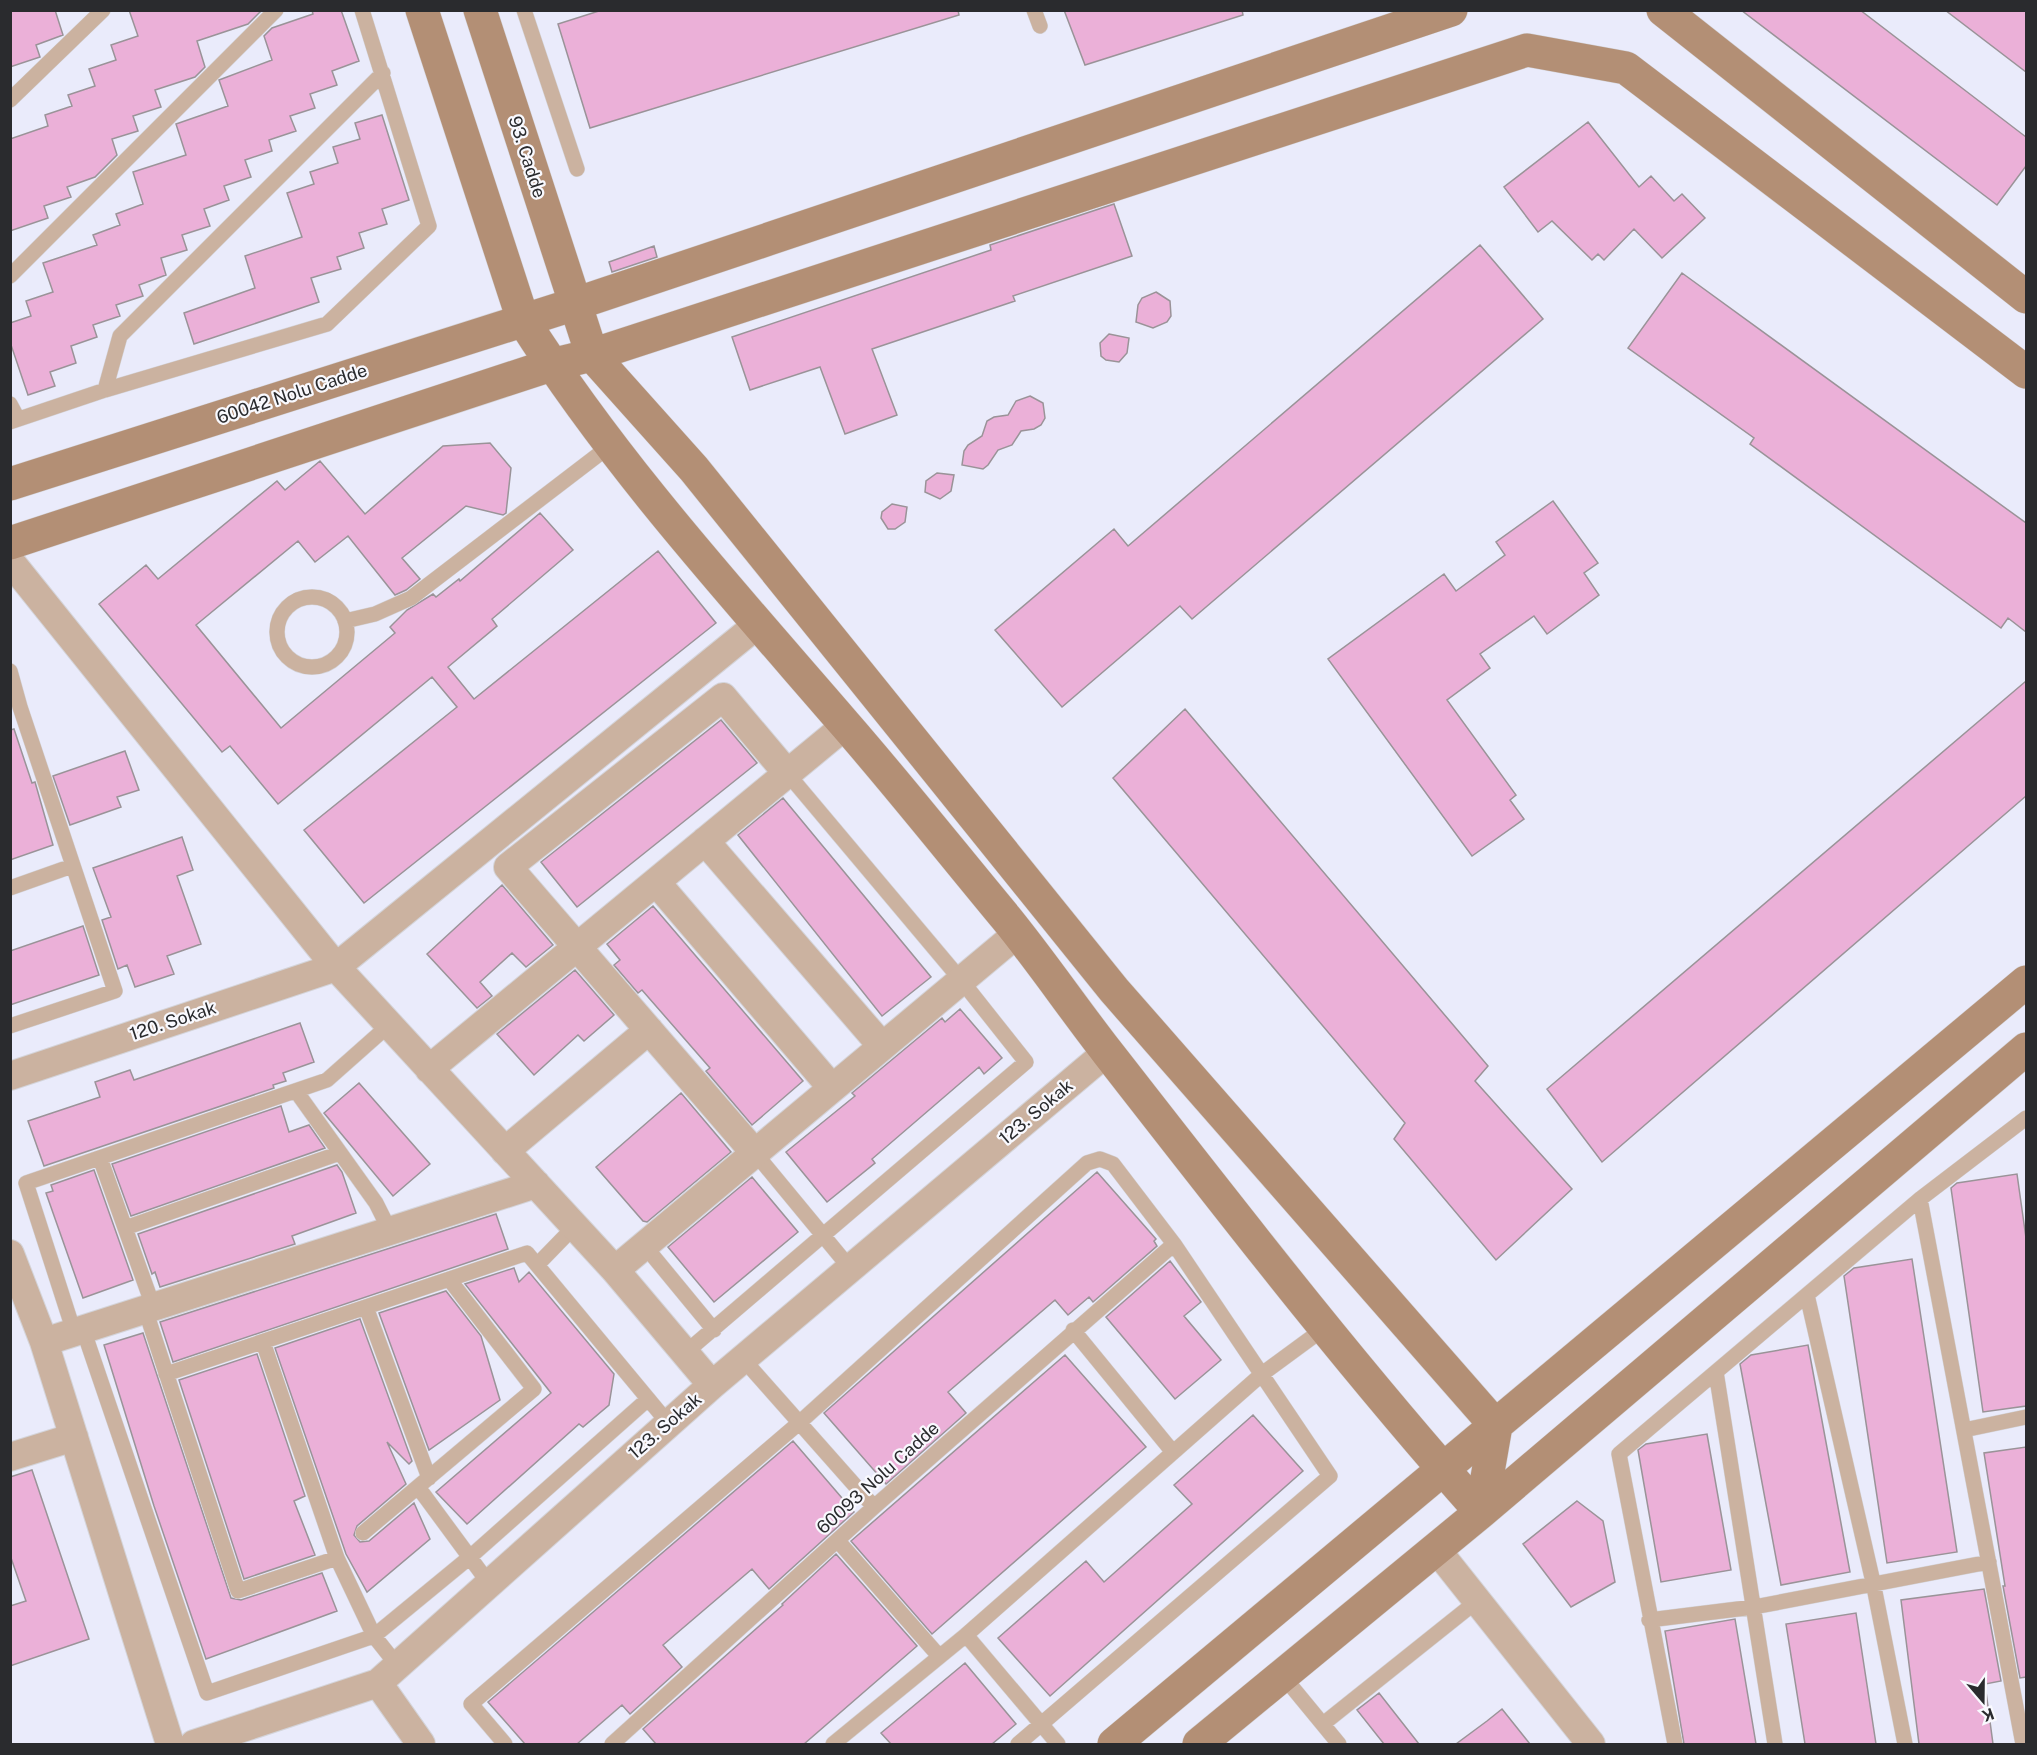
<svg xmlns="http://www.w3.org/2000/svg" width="2037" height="1755" viewBox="0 0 2037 1755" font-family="'Public Sans',sans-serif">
  <rect width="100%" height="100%" fill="#f9f9fe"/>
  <path fill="#eaebfb" d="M 11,11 L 2026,11 L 2026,1744 L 11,1744 Z"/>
  <path fill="#ebb0d8" stroke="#9a9398" stroke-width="1.5" d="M 10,10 L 55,10 L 63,35 L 36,45 L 40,57 L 10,67 Z
    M 129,10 L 262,10 L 248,24 L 197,41 L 205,67 L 195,77 L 155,90 L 161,107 L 133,116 L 138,131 L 112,139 L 117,155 L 95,177 L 67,187 L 71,197 L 44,206 L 48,218 L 10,231 L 10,139 L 48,126 L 45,115 L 72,106 L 68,95 L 95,86 L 89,69 L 116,60 L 111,45 L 138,36 Z
    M 312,10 L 341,10 L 359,61 L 332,71 L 337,85 L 310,94 L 315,108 L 290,116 L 296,131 L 269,140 L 272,151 L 245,160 L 251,177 L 224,186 L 229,200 L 204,209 L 210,226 L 182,235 L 187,250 L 161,258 L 166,275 L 139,285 L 143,296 L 116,305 L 120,316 L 93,325 L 97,337 L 71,346 L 76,363 L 50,372 L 55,386 L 28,395 L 10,342 L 10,323 L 31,316 L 26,301 L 53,292 L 43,263 L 97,245 L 93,235 L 120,225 L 116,214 L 143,204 L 133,172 L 186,155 L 176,124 L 228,106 L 219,80 L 272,60 L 264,36 L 272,28 L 313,14 Z
    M 602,10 L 958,10 L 959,15 L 590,128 L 558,24 Z
    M 1064,10 L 1242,10 L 1243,15 L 1085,65 Z
    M 1741,10 L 1860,10 L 2026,137 L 2026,166 L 1997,205 Z
    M 1945,10 L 2026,10 L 2026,72 Z
    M 382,115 L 409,200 L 382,209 L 387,224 L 359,233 L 364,248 L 337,257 L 341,269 L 311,278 L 319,302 L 194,344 L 184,313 L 255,288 L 245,256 L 302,237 L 287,193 L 314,184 L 310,172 L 338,163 L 333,147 L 360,139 L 355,123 Z
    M 1588,122 L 1639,187 L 1651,176 L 1674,201 L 1682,194 L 1705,218 L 1662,258 L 1634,229 L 1604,260 L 1598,254 L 1592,260 L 1552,221 L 1538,232 L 1504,187 Z
    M 1114,204 L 1132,256 L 1013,296 L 1015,301 L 872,349 L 897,415 L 845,434 L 820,367 L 750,390 L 732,337 L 991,250 L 990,245 Z
    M 1480,245 L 1543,319 L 1192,619 L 1180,606 L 1062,707 L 995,630 L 1114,529 L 1128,546 Z
    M 654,246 L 657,257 L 612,272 L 609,262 Z
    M 1682,273 L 2026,523 L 2026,632 L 2008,618 L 2001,628 L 1750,444 L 1754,438 L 1628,348 Z
    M 1156,292 L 1170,301 L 1171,316 L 1167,322 L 1153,328 L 1136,322 L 1138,305 L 1142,298 Z
    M 1109,334 L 1129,338 L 1127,353 L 1119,362 L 1106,360 L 1101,356 L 1100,343 Z
    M 1030,396 L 1043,403 L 1045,418 L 1041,425 L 1034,429 L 1021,431 L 1012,445 L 998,450 L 988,465 L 983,469 L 962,465 L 964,451 L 968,445 L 982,436 L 987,421 L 994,417 L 1008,415 L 1016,401 Z
    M 490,443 L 511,468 L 506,513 L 503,515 L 466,506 L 402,558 L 420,579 L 406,590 L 395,595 L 348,536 L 315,562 L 298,541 L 196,625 L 281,728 L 395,633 L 390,627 L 407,610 L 433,594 L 436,597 L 459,579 L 460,581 L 540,513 L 573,550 L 492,619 L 497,626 L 448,667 L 474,699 L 658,551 L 716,623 L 364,903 L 304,830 L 457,707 L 432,677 L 278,804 L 230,746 L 222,752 L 99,604 L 146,565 L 158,579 L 277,481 L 285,490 L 320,461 L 365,514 L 443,446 Z
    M 937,473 L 954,475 L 951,491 L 940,499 L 925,492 L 926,481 Z
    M 1553,501 L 1598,563 L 1584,573 L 1599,595 L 1547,634 L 1534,616 L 1480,654 L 1490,668 L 1447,700 L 1516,795 L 1510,800 L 1524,819 L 1472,856 L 1328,659 L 1444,574 L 1456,591 L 1505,555 L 1496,542 Z
    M 892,504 L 907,507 L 905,522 L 895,529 L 888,529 L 881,518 L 882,512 Z
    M 2026,681 L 2026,796 L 1602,1162 L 1547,1089 Z
    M 1185,709 L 1488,1066 L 1475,1081 L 1572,1189 L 1496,1260 L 1394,1139 L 1405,1123 L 1113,778 Z
    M 721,720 L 757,763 L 577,907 L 541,862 Z
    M 14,729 L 32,783 L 35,782 L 53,845 L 10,860 L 10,730 Z
    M 125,751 L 139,790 L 117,797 L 121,807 L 70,825 L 53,776 Z
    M 783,798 L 931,977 L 882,1016 L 738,835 Z
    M 182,837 L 193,870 L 177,876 L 201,944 L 167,956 L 174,974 L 135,987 L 127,965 L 118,969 L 102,920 L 111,917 L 93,868 Z
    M 502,885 L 553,945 L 526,967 L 512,953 L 480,982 L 492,996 L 477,1008 L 427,954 Z
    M 653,906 L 803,1081 L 752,1125 L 706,1071 L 710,1068 L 642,990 L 638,993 L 614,965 L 620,960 L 607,944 Z
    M 83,926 L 99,975 L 10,1005 L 10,951 Z
    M 575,970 L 614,1015 L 584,1041 L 578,1035 L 534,1075 L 497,1034 Z
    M 960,1009 L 1002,1058 L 984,1074 L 979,1067 L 872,1159 L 875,1163 L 827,1202 L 786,1152 L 855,1096 L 852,1093 L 942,1018 L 945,1022 Z
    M 300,1023 L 314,1062 L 283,1073 L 286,1081 L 273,1085 L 274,1088 L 44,1166 L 28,1121 L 100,1097 L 95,1082 L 130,1070 L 134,1080 Z
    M 359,1083 L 430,1164 L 393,1196 L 324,1113 Z
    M 681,1093 L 731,1152 L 647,1222 L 643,1221 L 596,1167 Z
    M 281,1106 L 289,1132 L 309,1125 L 325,1148 L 131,1216 L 112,1164 Z
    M 337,1165 L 342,1172 L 356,1213 L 292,1236 L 295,1244 L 160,1287 L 155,1272 L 152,1274 L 138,1234 Z
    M 94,1170 L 133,1280 L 83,1298 L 46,1193 L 53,1191 L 51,1185 Z
    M 1097,1172 L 1156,1239 L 1154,1241 L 1157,1246 L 1093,1302 L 1089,1297 L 1068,1315 L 1055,1300 L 948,1392 L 966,1413 L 886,1484 L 824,1413 Z
    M 2017,1174 L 2026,1238 L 2026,1406 L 1983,1412 L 1951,1188 L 1957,1183 Z
    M 752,1177 L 798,1232 L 714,1302 L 668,1247 Z
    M 496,1214 L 508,1249 L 173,1362 L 160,1322 Z
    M 1912,1259 L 1957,1552 L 1887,1563 L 1844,1276 L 1854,1268 Z
    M 1170,1261 L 1201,1302 L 1184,1316 L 1221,1360 L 1175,1399 L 1106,1317 Z
    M 514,1268 L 519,1282 L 529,1272 L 614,1374 L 609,1405 L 583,1427 L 579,1424 L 467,1524 L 436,1492 L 551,1393 L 465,1284 Z
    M 446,1291 L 481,1336 L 500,1400 L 429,1450 L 379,1313 Z
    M 360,1319 L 412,1461 L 409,1464 L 387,1442 L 406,1484 L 357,1526 L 354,1535 L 360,1542 L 369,1541 L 414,1503 L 430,1539 L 367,1592 L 346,1554 L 275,1348 Z
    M 143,1333 L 231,1598 L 241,1600 L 322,1573 L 337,1611 L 206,1659 L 154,1506 L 104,1345 Z
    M 1808,1345 L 1850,1572 L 1781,1585 L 1740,1364 L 1751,1355 Z
    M 257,1354 L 305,1496 L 294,1501 L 315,1555 L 244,1579 L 179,1380 Z
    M 1065,1355 L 1146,1447 L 932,1634 L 851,1541 Z
    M 1253,1415 L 1303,1471 L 1050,1696 L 998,1638 L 1086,1561 L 1104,1582 L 1192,1504 L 1174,1485 Z
    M 1707,1434 L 1731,1570 L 1661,1582 L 1638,1450 L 1646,1444 Z
    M 793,1441 L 854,1512 L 769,1589 L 752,1569 L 663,1645 L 682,1667 L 630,1714 L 622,1705 L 577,1744 L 525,1744 L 488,1702 Z
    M 2026,1447 L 2026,1677 L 2020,1678 L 2003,1586 L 2005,1586 L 1984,1453 Z
    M 32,1470 L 89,1639 L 10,1666 L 10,1606 L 26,1601 L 10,1555 L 10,1477 Z
    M 1577,1501 L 1603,1521 L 1615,1582 L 1571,1607 L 1523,1544 Z
    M 836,1554 L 917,1646 L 804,1744 L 656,1744 L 643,1729 L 783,1605 L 782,1604 Z
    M 1984,1589 L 2001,1681 L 1985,1684 L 1993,1744 L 1919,1744 L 1901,1600 Z
    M 1856,1613 L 1876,1744 L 1805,1744 L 1786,1624 Z
    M 1735,1619 L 1756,1744 L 1684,1744 L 1665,1631 Z
    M 965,1663 L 1016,1724 L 992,1744 L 891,1744 L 881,1733 Z
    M 1379,1693 L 1419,1744 L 1384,1744 L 1357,1710 Z
    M 1502,1709 L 1530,1744 L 1456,1744 L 1487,1721 Z"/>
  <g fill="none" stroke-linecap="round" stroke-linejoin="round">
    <defs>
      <path id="lane" d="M 524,10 L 577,169
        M 1034,10 L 1040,26
        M 10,100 L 103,10
        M 10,276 L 276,10
        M 105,390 L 120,336 L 383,73
        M 10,404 L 18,419
        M 10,422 L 105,390 L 327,324 L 429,226 L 362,10
        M277 632a35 35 0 1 1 70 0a35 35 0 1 1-70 0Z
        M 345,621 L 375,614 L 411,598 L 611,445
        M 10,671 L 20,707 L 115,991 L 10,1026
        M 10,888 L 72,866
        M 296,1091 L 376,1203 L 390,1231
        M 755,1153 L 850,1268
        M 100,1158 L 153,1306
        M 1920,1199 L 2023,1744
        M 125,1228 L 340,1153
        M 644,1245 L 714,1330
        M 537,1265 L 575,1226
        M 1807,1295 L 1873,1582 L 1905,1744
        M 366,1307 L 429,1478
        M 145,1309 L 238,1591 L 337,1558
        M 83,1329 L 207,1693 L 374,1636 L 470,1557 L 648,1399
        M 1073,1330 L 1172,1451
        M 74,1332 L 26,1183 L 327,1080 L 389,1025
        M 263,1342 L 337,1558 L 374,1636 L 397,1665
        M 685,1353 L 1026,1062 L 961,980 L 787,773
        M 743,1359 L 874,1507
        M 1716,1372 L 1775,1744
        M 166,1374 L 527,1253 L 669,1424
        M 1964,1430 L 2026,1417
        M 418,1487 L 488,1582
        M 363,1533 L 534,1389 L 449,1279
        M 838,1541 L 938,1655
        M 1649,1620 L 1754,1607 L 1989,1562
        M 966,1635 L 1058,1744
        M 1283,1676 L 1339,1744
        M 1323,1724 L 1477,1601
        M 505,1744 L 471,1704 L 799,1423 L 1087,1163 L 1100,1159 L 1113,1164 L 1174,1244 L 1330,1476 L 1018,1744
        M 612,1744 L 874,1507 L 1174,1244
        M 833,1744 L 966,1635 L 1262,1374 L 1326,1327
        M 1675,1744 L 1619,1454 L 1920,1199 L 2026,1118"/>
      <path id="street" d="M 10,561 L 336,967 L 615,1270 L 712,1385
        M 705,841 L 882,1046
        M 656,882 L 832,1088
        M 429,1069 L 846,725
        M 10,1076 L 336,967 L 757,625
        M 505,1151 L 649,1030
        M 755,1153 L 508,867 L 723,697 L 787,773
        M 10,1254 L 44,1342 L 170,1744
        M 615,1270 L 1018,933
        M 44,1342 L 536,1184
        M 10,1457 L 74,1437
        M 1436,1549 L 1591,1744
        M 378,1683 L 421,1744
        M 194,1744 L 378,1683 L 712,1385 L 1107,1052"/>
      <path id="secondary" d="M 422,10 L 523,320 C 615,465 732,593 844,723 C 899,786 952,853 1006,918 C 1041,961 1073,1008 1108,1053 C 1229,1208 1350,1365 1481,1512
        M 480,10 L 592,355 L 694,469 L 1114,990 L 1496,1426 L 1481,1512
        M 1663,10 L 2026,297
        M 10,484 L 575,304 L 1451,10
        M 10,543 L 551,365 L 592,355 L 1527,50 L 1626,68 L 2026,372
        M 1114,1744 L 2026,982
        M 1199,1744 L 1481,1512 L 2026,1049"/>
    </defs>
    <use href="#lane" stroke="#d4d4d9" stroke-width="16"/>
    <use href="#street" stroke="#d4d4d9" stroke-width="30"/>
    <use href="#secondary" stroke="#d4d4d9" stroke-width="34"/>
    <use href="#lane" stroke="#cbb2a0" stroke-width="15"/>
    <use href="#street" stroke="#cbb2a0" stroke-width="28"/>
    <use href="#secondary" stroke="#b38f75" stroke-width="33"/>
  </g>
  <g text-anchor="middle" stroke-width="4.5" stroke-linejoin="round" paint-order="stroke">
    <g font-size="18" fill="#2a2b2e" stroke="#f9f9fe">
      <text transform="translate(527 157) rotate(72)" y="6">93. Cadde</text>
      <text transform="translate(292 394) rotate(-18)" y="6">60042 Nolu Cadde</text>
      <text transform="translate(173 1021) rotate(-18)" y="6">120. Sokak</text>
      <text transform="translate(1036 1112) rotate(-40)" y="6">123. Sokak</text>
      <text transform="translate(665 1426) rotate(-41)" y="6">123. Sokak</text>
      <text transform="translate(878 1478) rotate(-42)" y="6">60093 Nolu Cadde</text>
    </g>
  </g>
  <rect width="2037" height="1755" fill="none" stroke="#2a2b2e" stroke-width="24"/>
  <g transform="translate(1983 1701) rotate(160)" stroke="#f9f9fe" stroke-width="4.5" paint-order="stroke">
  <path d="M0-4.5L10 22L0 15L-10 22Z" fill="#2a2b2e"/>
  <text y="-9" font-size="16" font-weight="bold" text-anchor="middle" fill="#2a2b2e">K</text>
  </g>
</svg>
